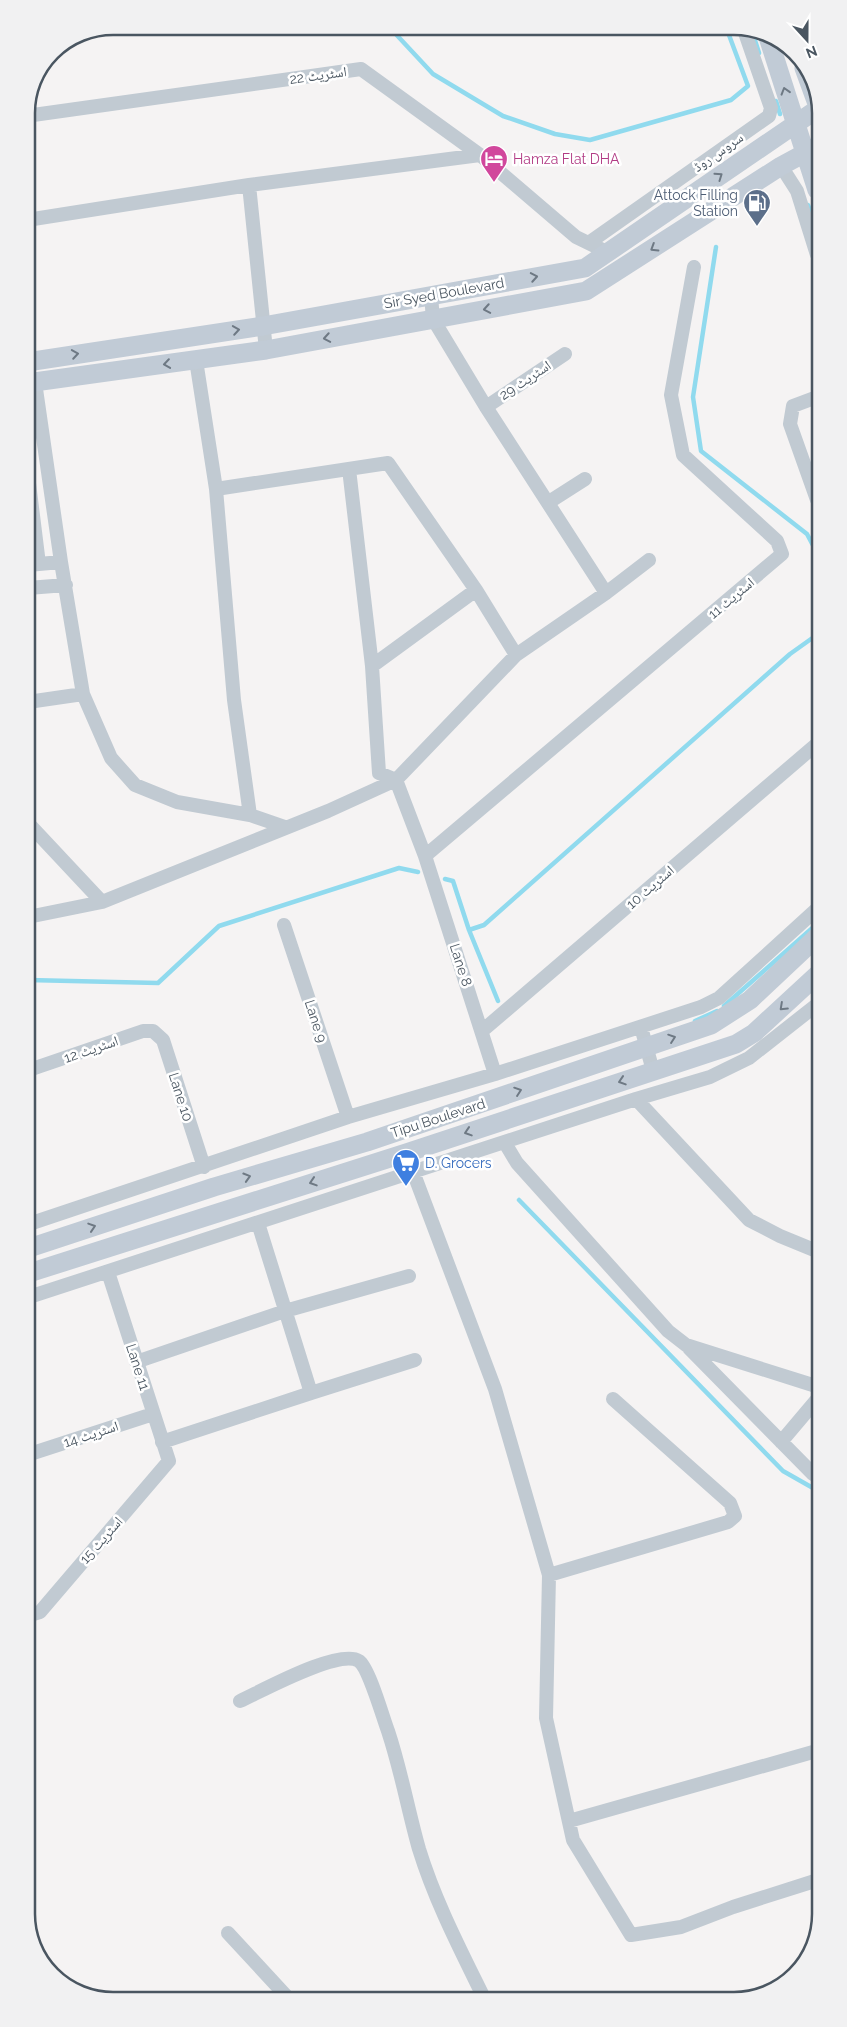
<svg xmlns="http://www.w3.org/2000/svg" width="847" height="2027" viewBox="0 0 847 2027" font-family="Raleway,'Noto Naskh Arabic',sans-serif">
  <rect width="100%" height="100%" fill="#f5f3f3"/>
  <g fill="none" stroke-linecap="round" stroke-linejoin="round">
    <path stroke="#90daee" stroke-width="4.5" d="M 392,30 L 433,74 L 503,116 L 555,134 L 590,140 L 731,100 L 748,86 L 726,27
      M 752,31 L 759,53
      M 776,101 L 780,114
      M 808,205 L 817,229
      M 716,247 L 693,397 L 701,451 L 807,534 L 817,553
      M 445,879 L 453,881 L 469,930 L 498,1001
      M 469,930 L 484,925 L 790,654 L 818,634
      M 28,980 L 158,983 L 219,926 L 399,868 L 418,872
      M 724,1006 L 818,923
      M 695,1021 L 717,1011
      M 519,1200 L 783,1471 L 820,1492"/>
    <path stroke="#c1cad2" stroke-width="14" d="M 26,116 L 361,69 L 480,155 L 576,237 L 609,253
      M 781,166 L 797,191 L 817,255
      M 249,185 L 266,350
      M 27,220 L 249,185 L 480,155
      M 590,242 L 769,116 L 771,108 L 743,27
      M 431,296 L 433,319 L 486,407 L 606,593
      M 196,360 L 216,489 L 234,700 L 250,815
      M 35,382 L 61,562 L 83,694 L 111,758 L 135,785 L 177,802 L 250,815 L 285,827
      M 817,397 L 793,406 L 790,424 L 817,500
      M 486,407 L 565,354
      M 27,467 L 39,564
      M 349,469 L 372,666 L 379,773 L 396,780 L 425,856 L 495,1074
      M 216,489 L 388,463 L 476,590 L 516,655
      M 549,502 L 585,479
      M 28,565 L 61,562
      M 28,588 L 66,585
      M 372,666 L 476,590
      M 28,702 L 83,694
      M 28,823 L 102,902
      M 425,856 L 782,554 L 777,541 L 683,455 L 671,395 L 694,267
      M 28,917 L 102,902 L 328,811 L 396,780 L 516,655 L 606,593 L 649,560
      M 284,925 L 348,1117
      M 641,1027 L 653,1071
      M 482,1031 L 818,743
      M 29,1070 L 143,1031 L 153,1031 L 163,1040 L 204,1167
      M 636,1099 L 749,1220 L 780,1236 L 819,1252
      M 505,1143 L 517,1163 L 668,1331 L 686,1345 L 819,1387
      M 406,1153 L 495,1389 L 549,1575 L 546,1718 L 573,1840 L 631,1935 L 681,1927 L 733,1907 L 821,1879
      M 258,1223 L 311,1393 L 415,1360
      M 29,1224 L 348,1117 L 495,1074 L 701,1007 L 719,998 L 818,908
      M 29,1297 L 636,1099 L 710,1077 L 749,1058 L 819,1003
      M 689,1348 L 813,1474 L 820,1477
      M 136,1362 L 285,1311 L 409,1276
      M 162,1442 L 311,1393
      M 781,1442 L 819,1397
      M 30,1454 L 153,1414
      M 549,1575 L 728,1522 L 735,1516 L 730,1503 L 613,1399
      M 30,1615 L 40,1612 L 169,1461 L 108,1272
      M 240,1701 C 262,1691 339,1648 359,1661 C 369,1668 383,1718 388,1731 C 401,1770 408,1810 419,1849 C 435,1901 460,1949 484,1998
      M 569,1821 L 820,1750
      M 228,1933 L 289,1999"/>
    <path stroke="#c1cbd6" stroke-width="19" d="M 768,37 L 817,190
      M 804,68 L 816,101
      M 27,362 L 263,326 L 585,268 L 816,110
      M 27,383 L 266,350 L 586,291 L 781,166 L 816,147
      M 29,1248 L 214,1187 L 367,1142 L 711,1025 L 750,1000 L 818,936
      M 29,1273 L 406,1153 L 736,1044 L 754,1033 L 818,974"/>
  </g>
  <defs><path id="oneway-chevron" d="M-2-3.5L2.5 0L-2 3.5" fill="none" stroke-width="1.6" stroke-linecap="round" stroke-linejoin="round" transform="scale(1.25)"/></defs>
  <g stroke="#6e7984">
    <use href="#oneway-chevron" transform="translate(785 91) rotate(-107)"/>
    <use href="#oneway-chevron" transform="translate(719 176) rotate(-35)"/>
    <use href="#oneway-chevron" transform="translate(654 248) rotate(148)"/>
    <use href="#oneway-chevron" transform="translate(534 277) rotate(-10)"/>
    <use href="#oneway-chevron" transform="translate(487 309) rotate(170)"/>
    <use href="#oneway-chevron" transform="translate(236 330) rotate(-9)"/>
    <use href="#oneway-chevron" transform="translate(327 338) rotate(170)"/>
    <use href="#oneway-chevron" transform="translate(75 354) rotate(-9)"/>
    <use href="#oneway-chevron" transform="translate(167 364) rotate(172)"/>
    <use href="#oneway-chevron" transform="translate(783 1007) rotate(137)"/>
    <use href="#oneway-chevron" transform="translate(672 1038) rotate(-19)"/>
    <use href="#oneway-chevron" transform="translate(622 1081) rotate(162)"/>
    <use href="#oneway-chevron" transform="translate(518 1091) rotate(-19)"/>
    <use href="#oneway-chevron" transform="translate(468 1132) rotate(162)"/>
    <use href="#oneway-chevron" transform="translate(247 1177) rotate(-17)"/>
    <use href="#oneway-chevron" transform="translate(313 1182) rotate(162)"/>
    <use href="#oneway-chevron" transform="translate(92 1227) rotate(-18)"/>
  </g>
  <defs>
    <symbol id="hotel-pin" viewBox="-11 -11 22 30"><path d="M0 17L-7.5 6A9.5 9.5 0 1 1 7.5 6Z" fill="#d1479c" stroke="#fff"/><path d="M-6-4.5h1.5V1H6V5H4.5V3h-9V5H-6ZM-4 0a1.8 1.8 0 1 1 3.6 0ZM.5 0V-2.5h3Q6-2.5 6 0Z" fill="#fff"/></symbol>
    <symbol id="fuel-pin" viewBox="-11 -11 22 30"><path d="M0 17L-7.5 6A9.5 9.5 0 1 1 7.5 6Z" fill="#5c6f8a" stroke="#fff"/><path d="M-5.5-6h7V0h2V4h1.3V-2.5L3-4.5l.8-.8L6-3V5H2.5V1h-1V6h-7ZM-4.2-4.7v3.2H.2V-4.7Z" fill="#fff"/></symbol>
    <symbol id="supermarket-pin" viewBox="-11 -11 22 30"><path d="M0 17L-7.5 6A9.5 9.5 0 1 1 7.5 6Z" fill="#3f7fe0" stroke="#fff"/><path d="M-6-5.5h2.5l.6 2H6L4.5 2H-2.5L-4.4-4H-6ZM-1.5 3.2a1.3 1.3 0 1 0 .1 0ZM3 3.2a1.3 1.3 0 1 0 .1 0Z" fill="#fff"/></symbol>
  </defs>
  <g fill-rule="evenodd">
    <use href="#hotel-pin" x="478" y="143" width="32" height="43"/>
    <use href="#fuel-pin" x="741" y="187" width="32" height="43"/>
    <use href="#supermarket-pin" x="390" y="1147" width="32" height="43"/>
  </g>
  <g text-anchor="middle" stroke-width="5" stroke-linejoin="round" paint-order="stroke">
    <g font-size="14" fill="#4a5661" stroke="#fff">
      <text transform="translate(318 75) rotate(-8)" y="5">اسٹریٹ 22</text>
      <text transform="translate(718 152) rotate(-35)" y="5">سروس روڈ</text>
      <text transform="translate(444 293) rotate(-10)" y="5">Sir Syed Boulevard</text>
      <text transform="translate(525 380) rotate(-34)" y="5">اسٹریٹ 29</text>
      <text transform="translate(731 598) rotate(-40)" y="5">اسٹریٹ 11</text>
      <text transform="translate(650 887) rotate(-41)" y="5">اسٹریٹ 10</text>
      <text transform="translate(461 965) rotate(72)" y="5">Lane 8</text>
      <text transform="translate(316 1021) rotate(72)" y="5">Lane 9</text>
      <text transform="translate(91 1049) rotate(-19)" y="5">اسٹریٹ 12</text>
      <text transform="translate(181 1097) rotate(72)" y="5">Lane 10</text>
      <text transform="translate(438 1118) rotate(-18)" y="5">Tipu Boulevard</text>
      <text transform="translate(138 1367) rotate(72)" y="5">Lane 11</text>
      <text transform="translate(91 1434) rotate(-18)" y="5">اسٹریٹ 14</text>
      <text transform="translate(101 1540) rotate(-49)" y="5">اسٹریٹ 15</text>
    </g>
    <g font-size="14" fill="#b23c85" stroke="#fff" text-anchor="start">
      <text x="513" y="164">Hamza Flat DHA</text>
    </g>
    <g font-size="14" fill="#4e5e75" stroke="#fff" text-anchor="end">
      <text x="738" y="200">Attock Filling<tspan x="738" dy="16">Station</tspan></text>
    </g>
    <g font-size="14" fill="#366cbe" stroke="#fff" text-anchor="start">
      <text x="425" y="1168">D. Grocers</text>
    </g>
  </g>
  <path d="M0 0H847V2027H0ZM113 35H734A78 78 0 0 1 812 113V1914A78 78 0 0 1 734 1992H113A78 78 0 0 1 35 1914V113A78 78 0 0 1 113 35Z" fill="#f1f1f2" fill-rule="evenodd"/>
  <path fill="none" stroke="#4a5661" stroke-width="2.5" d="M113 35H734A78 78 0 0 1 812 113V1914A78 78 0 0 1 734 1992H113A78 78 0 0 1 35 1914V113A78 78 0 0 1 113 35Z"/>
  <g transform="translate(807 40) rotate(159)" stroke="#ffffff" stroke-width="4" paint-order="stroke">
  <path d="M0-4L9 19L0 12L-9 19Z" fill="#4a5661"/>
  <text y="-8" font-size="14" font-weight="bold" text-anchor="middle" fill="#4a5661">N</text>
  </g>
</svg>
